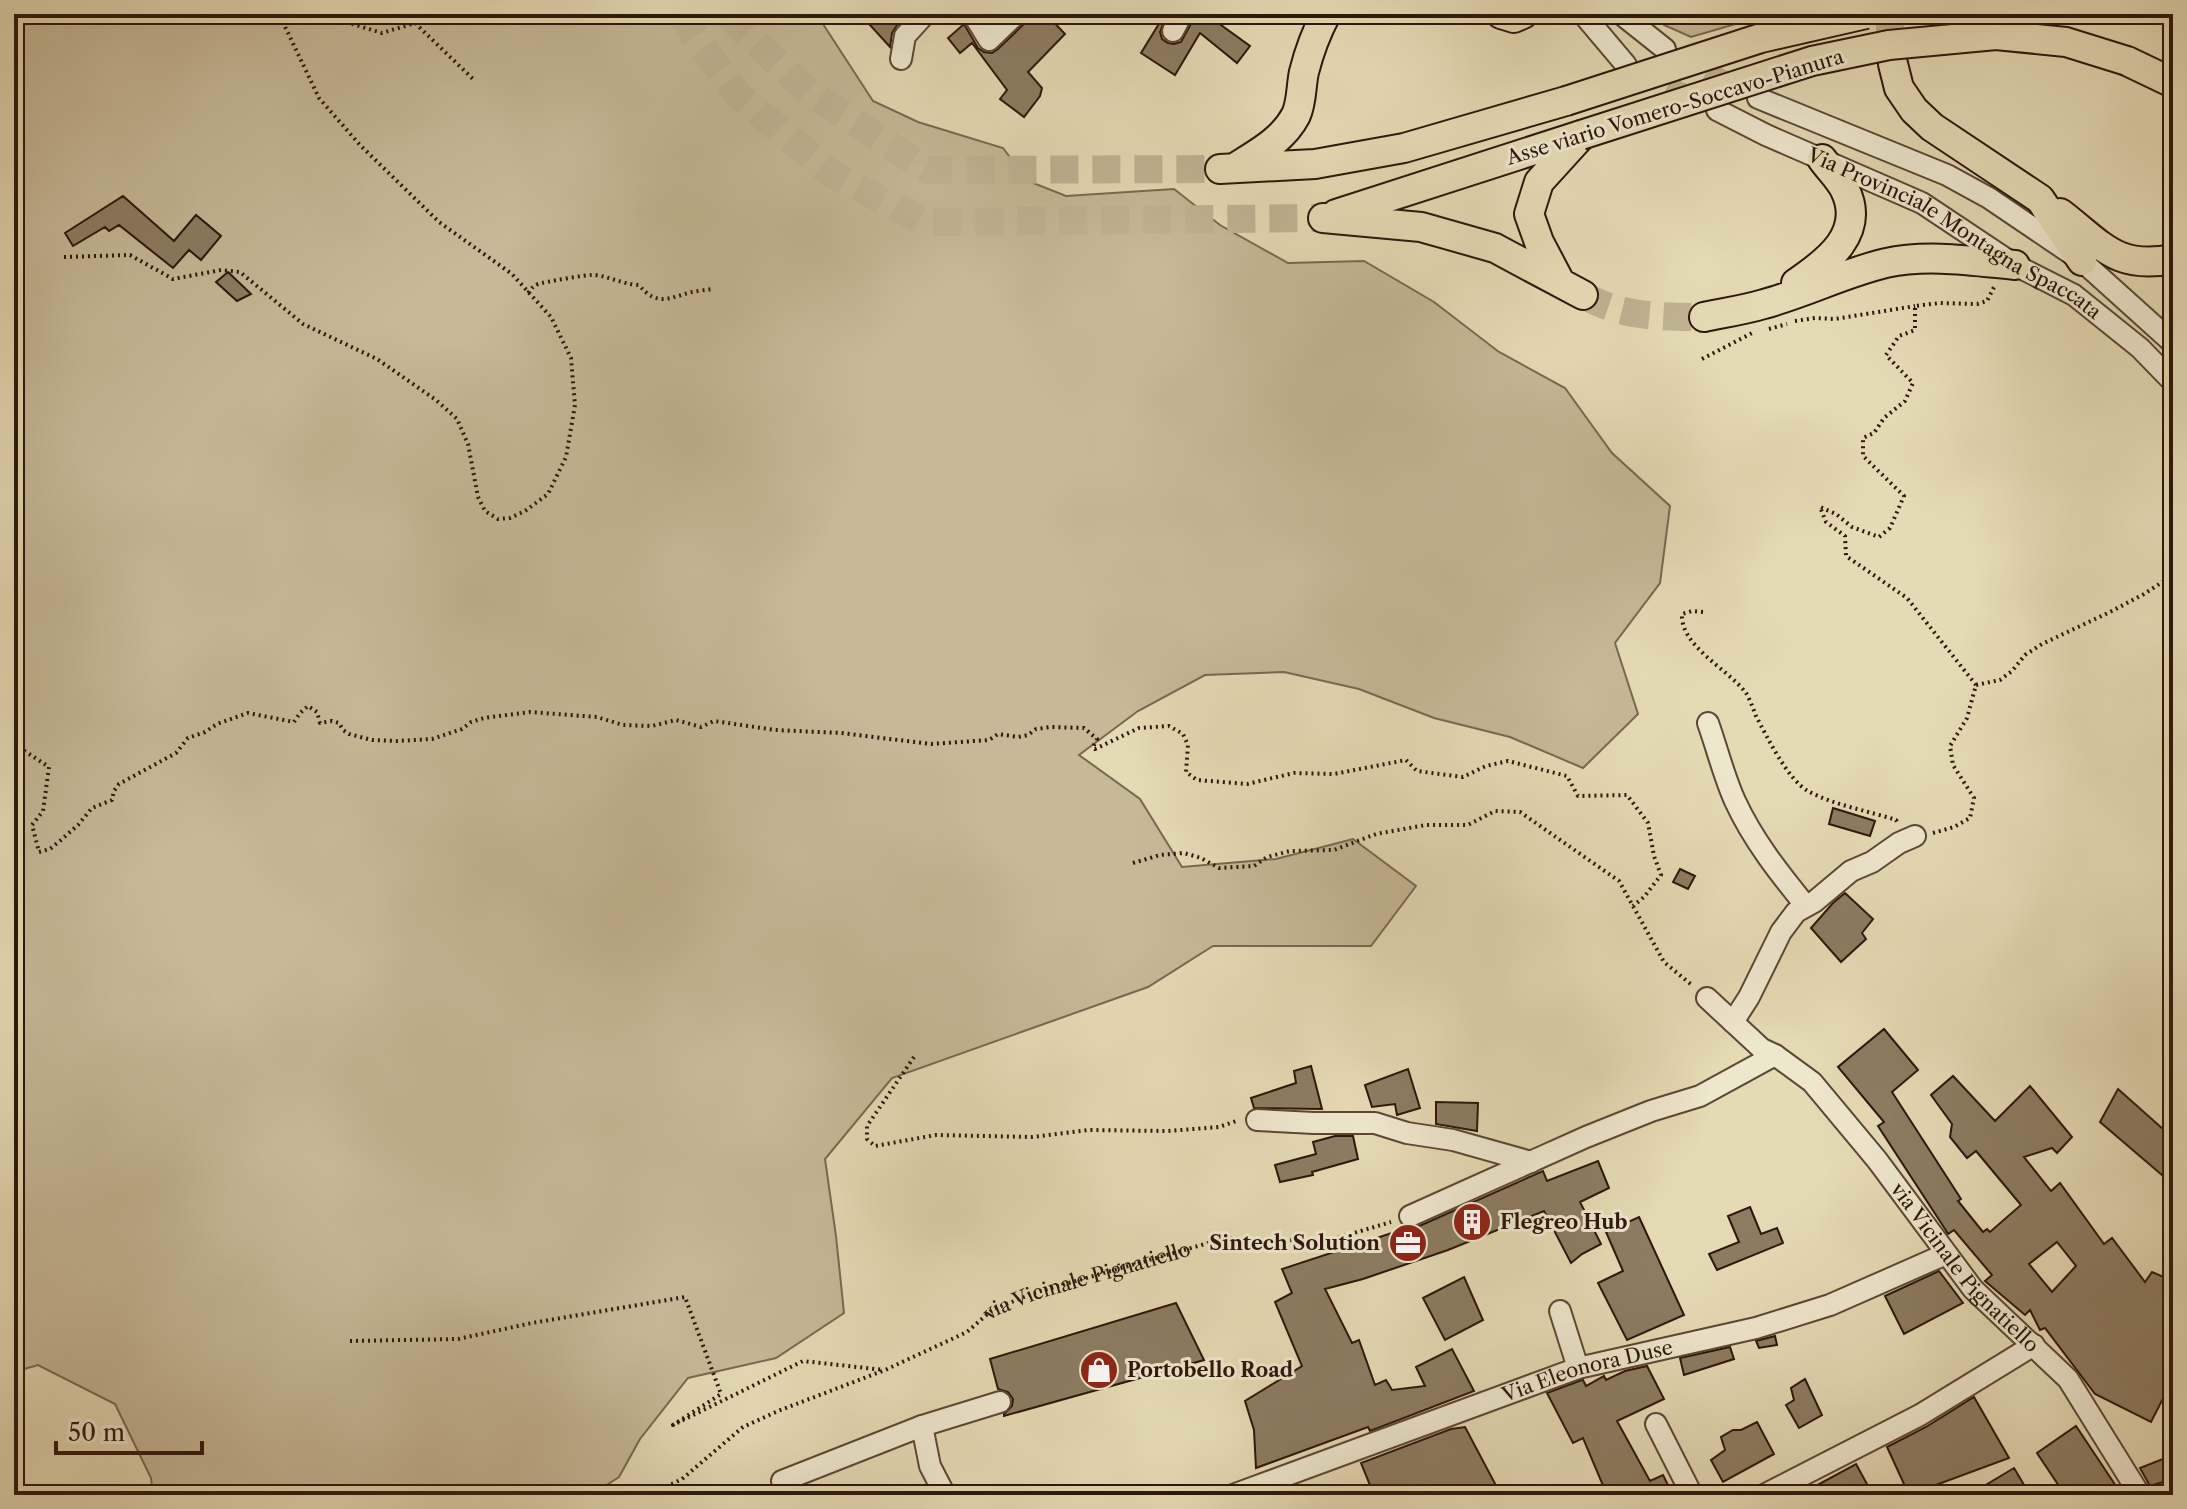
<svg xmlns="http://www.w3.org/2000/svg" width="2187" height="1509" viewBox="0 0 2187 1509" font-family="'Libre Caslon Text',serif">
  <rect width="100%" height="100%" fill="#e4dab4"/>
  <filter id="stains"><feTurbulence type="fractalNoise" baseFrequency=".0025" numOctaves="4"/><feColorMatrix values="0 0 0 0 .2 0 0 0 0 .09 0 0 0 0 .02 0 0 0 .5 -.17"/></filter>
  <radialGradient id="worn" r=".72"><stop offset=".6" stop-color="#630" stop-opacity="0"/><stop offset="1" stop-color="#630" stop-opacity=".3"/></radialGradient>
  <path fill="#c5b997" stroke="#796850" stroke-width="2" d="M 14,14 L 820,14 L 821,21 L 873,101 L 918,122 L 1003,148 L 1028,181 L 1066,196 L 1174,189 L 1220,225 L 1288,263 L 1364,261 L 1434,302 L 1499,352 L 1565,388 L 1612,453 L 1670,506 L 1660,583 L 1615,643 L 1638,714 L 1583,768 L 1510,737 L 1434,718 L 1359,689 L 1284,672 L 1205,675 L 1138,711 L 1079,755 L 1140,799 L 1182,867 L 1276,859 L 1353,839 L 1416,886 L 1371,946 L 1213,946 L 1148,987 L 892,1078 L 825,1159 L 836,1236 L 844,1313 L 776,1358 L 688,1378 L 640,1439 L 619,1477 L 591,1495 L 153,1495 L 151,1478 L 115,1404 L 38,1365 L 14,1372 Z
    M 1660,14 L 1770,14 L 1691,37 L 1664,25 Z"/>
  <path fill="#8c7c62" stroke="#2d160a" stroke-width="2" fill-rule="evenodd" d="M 860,14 L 904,14 L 892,33 L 890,47 Z
    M 1029,14 L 1046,14 L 1065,34 L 1028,72 L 1042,88 L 1040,96 L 1024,117 L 1000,99 L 1007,90 L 972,43 L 960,53 L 948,38 L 964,24 L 978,48 L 984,52 L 992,53 L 998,49 L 1025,23 Z
    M 1165,14 L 1167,14 L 1160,32 L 1162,39 L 1168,43 L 1174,44 L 1181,42 L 1193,20 L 1195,14 L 1228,14 L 1221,25 L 1250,46 L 1237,63 L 1200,33 L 1175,75 L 1141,53 Z
    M 123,196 L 174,241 L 196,215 L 221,236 L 201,260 L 189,250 L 173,268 L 119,225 L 109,231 L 105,227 L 73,246 L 65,233 Z
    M 228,272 L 251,294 L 237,301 L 216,282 Z
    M 1833,808 L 1875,821 L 1870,836 L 1829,824 Z
    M 1680,869 L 1695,876 L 1688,889 L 1673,882 Z
    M 1845,893 L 1873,919 L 1862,933 L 1866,939 L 1841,962 L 1811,928 L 1833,903 Z
    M 1884,1029 L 1918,1070 L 1892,1092 L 1961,1199 L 1958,1201 L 1983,1232 L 1987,1229 L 1990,1232 L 2021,1205 L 1976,1151 L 1967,1158 L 1950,1137 L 1952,1124 L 1931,1095 L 1953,1076 L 1995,1121 L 2030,1086 L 2072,1137 L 2057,1153 L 2052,1148 L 2024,1157 L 2051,1191 L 2060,1183 L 2104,1244 L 2112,1238 L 2145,1282 L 2152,1272 L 2173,1281 L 2173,1379 L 2151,1422 L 2095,1394 L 2045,1328 L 2040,1330 L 2030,1310 L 2025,1315 L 1985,1281 L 1992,1275 L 1954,1230 L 1948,1234 L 1945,1229 L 1878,1126 L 1884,1122 L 1838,1067 ZM 2057,1242 L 2076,1266 L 2052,1292 L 2029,1264 Z
    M 1311,1066 L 1322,1109 L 1254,1108 L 1251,1098 L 1296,1083 L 1294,1071 Z
    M 1408,1069 L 1420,1108 L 1397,1115 L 1395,1104 L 1372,1107 L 1365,1085 Z
    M 2118,1089 L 2173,1138 L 2173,1161 L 2162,1175 L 2100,1122 Z
    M 1436,1102 L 1478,1103 L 1477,1131 L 1436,1124 Z
    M 1335,1136 L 1353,1136 L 1358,1159 L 1312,1172 L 1313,1175 L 1280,1182 L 1275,1165 L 1316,1154 L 1313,1142 Z
    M 1598,1161 L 1609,1188 L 1580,1202 L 1601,1244 L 1582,1254 L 1571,1263 L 1544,1211 L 1448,1250 L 1363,1279 L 1325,1289 L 1352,1343 L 1359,1340 L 1375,1385 L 1386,1380 L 1392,1390 L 1425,1386 L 1416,1367 L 1452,1349 L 1474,1391 L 1370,1431 L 1368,1427 L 1256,1468 L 1254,1430 L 1245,1401 L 1302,1366 L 1275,1302 L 1292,1293 L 1282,1269 L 1407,1228 L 1415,1228 L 1543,1171 L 1547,1181 Z
    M 1750,1207 L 1761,1234 L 1777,1228 L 1783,1243 L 1717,1270 L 1709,1254 L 1739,1242 L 1728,1216 Z
    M 1639,1217 L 1684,1315 L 1627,1340 L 1598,1283 L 1623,1271 L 1606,1232 Z
    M 1939,1271 L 1963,1303 L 1904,1334 L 1885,1296 Z
    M 1464,1277 L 1483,1320 L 1445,1340 L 1423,1298 Z
    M 1176,1303 L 1204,1360 L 1004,1416 L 1004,1414 L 1012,1406 L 1013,1399 L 1008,1392 L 998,1389 L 990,1359 Z
    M 1775,1336 L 1777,1345 L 1759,1348 L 1756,1341 Z
    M 1730,1347 L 1734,1359 L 1684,1375 L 1680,1358 Z
    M 1647,1366 L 1664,1399 L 1617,1421 L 1650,1481 L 1663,1475 L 1673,1495 L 1607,1495 L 1583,1438 L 1573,1443 L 1547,1393 L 1582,1380 L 1583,1380 L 1586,1386 L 1604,1376 L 1606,1380 L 1625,1371 Z
    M 1805,1379 L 1822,1415 L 1799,1428 L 1786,1405 L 1794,1400 L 1791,1388 Z
    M 1974,1397 L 2009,1458 L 1909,1495 L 1887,1447 L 1926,1427 Z
    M 1757,1422 L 1774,1454 L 1723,1482 L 1711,1460 L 1725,1450 L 1721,1437 L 1733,1430 L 1741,1430 Z
    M 2076,1426 L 2122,1495 L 2065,1495 L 2037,1453 Z
    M 1465,1427 L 1501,1495 L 1374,1495 L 1361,1463 L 1451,1429 Z
    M 2173,1455 L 2173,1479 L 2150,1486 L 2140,1468 Z
    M 1856,1464 L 1873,1495 L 1799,1495 Z
    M 2014,1468 L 2030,1495 L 1969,1495 Z"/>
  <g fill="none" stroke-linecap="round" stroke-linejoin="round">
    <path stroke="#bfb392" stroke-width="20" stroke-dasharray="20 10" stroke-linecap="butt" d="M 1680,58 L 1741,89
      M 1641,72 L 1698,101"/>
    <path stroke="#bfb392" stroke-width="28" stroke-dasharray="28 14" stroke-linecap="butt" d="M 679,14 L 739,96 L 832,174 L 925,222 L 1323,218
      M 727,14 L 809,93 L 928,170 L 1220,169
      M 1889,14 L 1893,64
      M 1583,295 C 1621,317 1660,317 1704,317"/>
    <defs>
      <g id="minor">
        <path d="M 973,14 L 989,40 L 1016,14"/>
        <path d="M 1583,14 L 1626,65"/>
        <path d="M 1621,14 L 1665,49"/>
        <path d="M 1173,31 L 1182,14"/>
        <path d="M 901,59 L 905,36 L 925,14"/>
        <path d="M 1758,98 L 1947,175 L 1989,198 L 2082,261 L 2173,343"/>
        <path id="s2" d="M 1717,110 L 1766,135 L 1922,203 L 2015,265 L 2074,295 L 2140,348 L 2173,382"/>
        <path d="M 1708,723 C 1717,748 1724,777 1735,801 C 1753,840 1779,873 1806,906"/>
        <path id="s3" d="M 1707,998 L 1762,1049 L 1775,1055 L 1812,1082 L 1877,1160 L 1973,1289 L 2068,1379 L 2140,1495"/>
        <path d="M 1733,1022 L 1749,997 L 1781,932 L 1796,912 L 1814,902 L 1851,871 L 1872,862 L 1899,843 L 1915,836"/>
        <path d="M 1257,1120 L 1314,1123 L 1375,1123 L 1407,1133 L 1453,1140 L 1531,1162"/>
        <path d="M 1410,1216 L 1586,1137 L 1651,1111 L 1700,1096 L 1775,1055"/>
        <path d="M 1560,1311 L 1578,1368"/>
        <path d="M 1656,1424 L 1692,1495"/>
        <path d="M 922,1426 L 1000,1402"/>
        <path d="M 782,1481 L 922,1426 L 930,1466 L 945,1495"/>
        <path id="s4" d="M 1233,1495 L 1578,1368 L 1756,1328 L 1830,1305 L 1946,1254"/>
        <path d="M 1764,1495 L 1920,1415 L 2034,1345"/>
      </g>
      <path id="highway" d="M 1501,14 L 1514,18 L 1523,14
        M 2127,61 L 2173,83
        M 1893,64 L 1899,88 L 1914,110 L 1932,127 L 2040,199 L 2082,261
        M 1236,167 C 1258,153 1283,140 1296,115 C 1302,102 1301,85 1304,72 C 1309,52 1316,33 1326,14
        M 1220,169 L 1315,164 L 1404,148 L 1566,101
        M 2060,213 C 2102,245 2116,270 2173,259
        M 1336,214 L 1581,135
        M 1323,218 L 1421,227 L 1495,248 L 1583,295
        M 1560,282 L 1539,242 L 1529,214 L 1539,182 L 1579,138
        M 1796,283 C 1827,262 1866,233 1845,190 C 1840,179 1829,169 1822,159
        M 1704,317 C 1723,313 1744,310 1764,304 C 1805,293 1844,273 1886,263 C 1927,254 1973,261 2015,265"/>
    </defs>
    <use href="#minor" stroke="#5b4734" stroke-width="24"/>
    <use href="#highway" stroke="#2d160a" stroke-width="32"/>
    <g stroke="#2d160a" stroke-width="4" stroke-dasharray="2 4" stroke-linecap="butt">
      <path d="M 330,14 L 349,23 L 382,33 L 415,23 L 474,80"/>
      <path d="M 64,257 L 130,255 L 173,279 L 221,270 L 240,272 L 303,324 L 377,359 L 436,400 L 457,419 L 468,444 L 478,497 L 485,511 L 498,519 L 510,518 L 525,511 L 548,494 L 566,457 L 575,405 L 571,358 L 551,317 L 512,274 L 439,222 L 360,145 L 319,98 L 279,14"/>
      <path d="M 528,293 C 533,287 532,287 538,284 C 544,282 589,274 595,275 C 611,277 622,284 639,285 C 657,307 669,298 692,292 C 698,291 705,290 712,289"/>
      <path d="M 1795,321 L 1815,318 L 1835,319 L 1915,306"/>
      <path d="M 1769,329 L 1787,324"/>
      <path d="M 1702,359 L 1752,333"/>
      <path d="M 1703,612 L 1692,611 L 1682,614 C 1680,646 1728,669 1746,693 C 1750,700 1753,708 1756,716 C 1767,737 1788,780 1808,791 C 1833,805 1869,811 1896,820 L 1898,824"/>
      <path d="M 1976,685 L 1907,598 L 1846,556 L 1845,536 L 1826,522 L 1820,507 L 1836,514 L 1852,527 L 1879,537 L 1890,528 L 1904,496 L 1863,456 L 1863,438 L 1874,433 L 1884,418 L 1905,401 L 1913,383 L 1886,355 L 1899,336 L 1915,330 L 1915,306 L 1940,303 L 1977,304 L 1987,301 L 1994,287"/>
      <path d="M 14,744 L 49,767 L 43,811 L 32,825 L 39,852 L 50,849 L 61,840 L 78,825 L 92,808 L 112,800 L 114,791 L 119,784 L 176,753 L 188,738 L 205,732 L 217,724 L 248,713 L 294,722 L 300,713 L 308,706 L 317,712 L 320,723 L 332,721 L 339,723 L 343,730 L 349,734 L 372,740 L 397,741 L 432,739 L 462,729 L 471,722 L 484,718 L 530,712 L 597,717 L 623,725 L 652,726 L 676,720 L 701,727 L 714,721 L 775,730 L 841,733 L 931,744 L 989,740 L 998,734 L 1018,737 L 1028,735 L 1036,729 L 1051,727 L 1084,728 L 1097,739 L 1093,747 L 1095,749 L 1139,728 L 1169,726 L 1183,734 L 1188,745 L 1186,772 L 1197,780 L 1247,784 L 1294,773 L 1334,774 L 1406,760 L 1417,771 L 1463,777 L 1486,766 L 1508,761 L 1567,776 L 1578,796 L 1627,795 L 1648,823 L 1654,856 L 1661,875 L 1644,897 L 1633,906"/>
      <path d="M 1933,833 L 1954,827 L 1970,818 L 1974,798 L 1953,765 L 1950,746 L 1967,718 L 1976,685 L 2000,680 L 2012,671 L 2025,655 L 2042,644 L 2110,612 L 2144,594 L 2173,575"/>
      <path d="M 1133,863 L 1160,855 L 1184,853 L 1201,858 L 1219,868 L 1254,866 L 1267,857 L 1290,851 L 1334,850 L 1376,834 L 1426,825 L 1468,825 L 1495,811 L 1520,812 L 1619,881 L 1664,962 L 1693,986"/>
      <path d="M 914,1057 L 867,1126 L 867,1139 L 875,1146 L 936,1135 L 1032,1137 L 1088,1130 L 1168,1131 L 1219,1127 L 1239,1120"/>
      <path d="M 350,1341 L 458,1339 L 532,1323 L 685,1297 L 721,1394 L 673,1425 L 803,1361 L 884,1370"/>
      <path id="s1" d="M 650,1495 L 682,1479 L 743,1427 L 778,1411 L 885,1370 L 967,1332 L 992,1310 L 1034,1293 L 1226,1238 L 1327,1241 L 1391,1222"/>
    </g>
    <use href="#minor" stroke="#ede7ce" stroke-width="20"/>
    <use href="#highway" stroke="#e4dab4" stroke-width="28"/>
    <defs>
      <path id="highway-bridge" d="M 1566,101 L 1761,38 L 1866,14
        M 1581,135 L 1812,61 L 1889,45 L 1996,35 L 2066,42 L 2127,61"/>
    </defs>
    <use href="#highway-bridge" stroke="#2d160a" stroke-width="32" stroke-linecap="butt"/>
    <use href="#highway-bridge" stroke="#e4dab4" stroke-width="28"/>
  </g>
  <defs>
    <symbol id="building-disc" viewBox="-11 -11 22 22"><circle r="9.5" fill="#8f2418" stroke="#ede7ce"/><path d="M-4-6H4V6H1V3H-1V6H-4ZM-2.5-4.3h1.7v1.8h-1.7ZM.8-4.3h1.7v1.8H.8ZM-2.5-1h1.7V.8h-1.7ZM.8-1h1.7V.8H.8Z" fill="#fff"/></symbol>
    <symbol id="office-disc" viewBox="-11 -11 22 22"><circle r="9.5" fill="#8f2418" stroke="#ede7ce"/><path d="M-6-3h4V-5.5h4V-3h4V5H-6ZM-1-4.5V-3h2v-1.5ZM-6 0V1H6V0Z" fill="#fff"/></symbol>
    <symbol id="shop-disc" viewBox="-11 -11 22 22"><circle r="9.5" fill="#8f2418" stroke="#ede7ce"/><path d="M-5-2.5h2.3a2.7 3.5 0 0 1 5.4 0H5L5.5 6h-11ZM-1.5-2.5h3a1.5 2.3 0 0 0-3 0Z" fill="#fff"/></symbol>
  </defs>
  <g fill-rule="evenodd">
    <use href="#building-disc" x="1450" y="1200" width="44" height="44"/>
    <use href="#office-disc" x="1386" y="1221" width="44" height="44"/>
    <use href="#shop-disc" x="1077" y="1348" width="44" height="44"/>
  </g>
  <g text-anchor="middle" stroke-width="6" stroke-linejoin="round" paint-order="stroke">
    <g font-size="20" fill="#2d160a" stroke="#ede7ce">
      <text transform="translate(1675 107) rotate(-17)" y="7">Asse viario Vomero-Soccavo-Pianura</text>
      <text dy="7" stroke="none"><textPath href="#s2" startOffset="268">Via Provinciale Montagna Spaccata</textPath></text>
      <text dy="7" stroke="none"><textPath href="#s3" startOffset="376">via Vicinale Pignatiello</textPath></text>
      <text dy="7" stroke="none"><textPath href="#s1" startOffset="492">via Vicinale Pignatiello</textPath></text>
      <text dy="7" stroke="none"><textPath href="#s4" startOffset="376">Via Eleonora Duse</textPath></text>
    </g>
    <g font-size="20" font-weight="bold" fill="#2d160a" stroke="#ede7ce" text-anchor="start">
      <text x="1500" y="1229">Flegreo Hub</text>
      <text x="1380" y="1250" text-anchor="end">Sintech Solution</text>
      <text x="1127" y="1377">Portobello Road</text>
    </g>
  </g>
  <rect width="2187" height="1509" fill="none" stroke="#e4dab4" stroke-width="48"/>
  <rect x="16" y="16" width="2155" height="1477" fill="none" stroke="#2d160a" stroke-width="4"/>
  <rect x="24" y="24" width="2139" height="1461" fill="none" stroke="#2d160a" stroke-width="2"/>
  <path d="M56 1441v12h146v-12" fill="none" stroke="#2d160a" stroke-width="4"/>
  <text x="68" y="1441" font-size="24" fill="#2d160a" stroke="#ede7ce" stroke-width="6" paint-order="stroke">50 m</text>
  <rect width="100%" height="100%" filter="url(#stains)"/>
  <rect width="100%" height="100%" fill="url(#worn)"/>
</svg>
